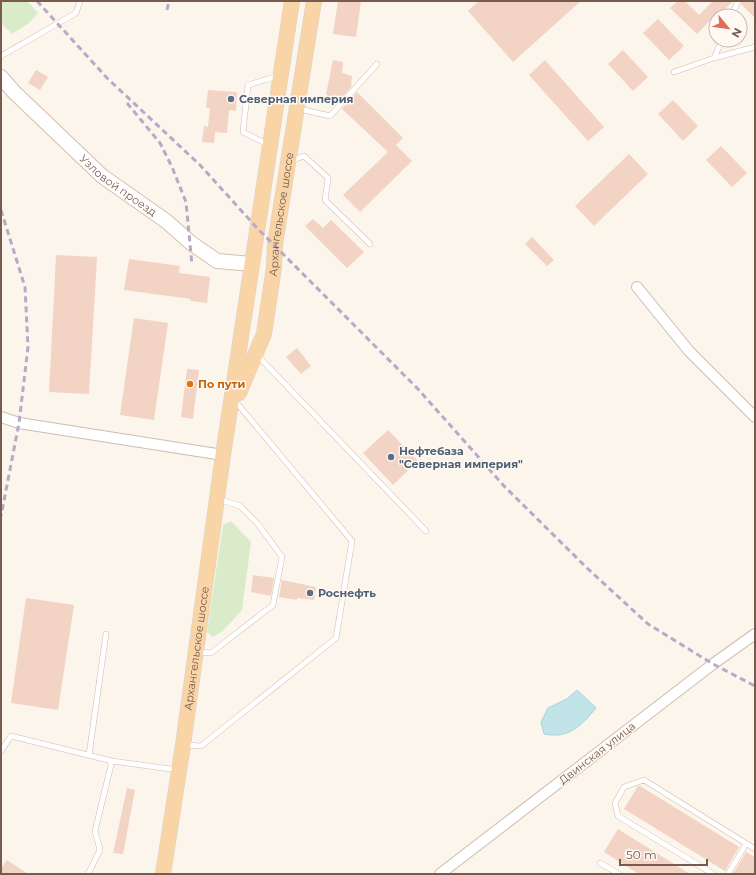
<svg xmlns="http://www.w3.org/2000/svg" width="756" height="875" viewBox="0 0 756 875" font-family="Montserrat,sans-serif">
  <rect width="100%" height="100%" fill="#fcf5ec"/>
  <path fill="#daebca" d="M 1,1 L 27,1 L 38,13 L 29,23 L 12,34 L 1,23 Z
    M 231,521 L 251,542 L 242,610 L 223,631 L 213,637 L 207,632 L 223,525 Z"/>
  <path fill="#c0e4e7" stroke="#a6d4d8" d="M 577,690 L 596,708 C 581,726 569,739 544,734 L 541,722 L 548,708 L 567,699 Z"/>
  <path fill="#f2d3c4" d="M 338,1 L 361,1 L 356,37 L 333,34 Z
    M 479,1 L 581,1 L 513,62 L 468,11 Z
    M 678,1 L 685,1 L 699,15 L 713,1 L 733,1 L 721,13 L 719,11 L 697,34 L 670,8 Z
    M 742,1 L 755,1 L 755,18 L 741,4 Z
    M 658,19 L 684,46 L 669,60 L 643,33 Z
    M 623,50 L 648,77 L 633,91 L 608,64 Z
    M 333,60 L 343,62 L 342,73 L 352,76 L 351,85 L 352,86 L 336,104 L 326,94 Z
    M 545,60 L 604,127 L 588,141 L 529,75 Z
    M 36,70 L 48,77 L 40,90 L 28,83 Z
    M 208,90 L 237,92 L 236,111 L 229,110 L 227,133 L 215,132 L 214,143 L 202,142 L 204,126 L 208,127 L 210,108 L 206,108 Z
    M 357,92 L 403,138 L 396,145 L 412,161 L 360,212 L 343,195 L 388,152 L 342,109 Z
    M 673,100 L 698,126 L 683,141 L 658,114 Z
    M 721,146 L 747,173 L 732,187 L 706,160 Z
    M 629,154 L 648,174 L 594,226 L 575,206 Z
    M 313,219 L 323,228 L 331,220 L 364,252 L 347,268 L 305,226 Z
    M 532,237 L 554,260 L 547,266 L 525,244 Z
    M 56,255 L 97,257 L 89,394 L 49,392 Z
    M 129,259 L 180,266 L 179,273 L 210,277 L 207,303 L 190,301 L 191,299 L 124,290 Z
    M 134,318 L 168,323 L 154,420 L 120,415 Z
    M 297,348 L 311,366 L 301,374 L 286,357 Z
    M 187,369 L 199,370 L 193,419 L 181,417 Z
    M 388,430 L 418,461 L 393,485 L 363,453 Z
    M 253,575 L 274,578 L 271,596 L 251,592 Z
    M 282,580 L 316,587 L 314,600 L 297,598 L 297,600 L 279,597 Z
    M 26,598 L 74,605 L 58,710 L 11,703 Z
    M 638,786 L 640,786 L 739,847 L 725,871 L 624,809 Z
    M 127,788 L 135,790 L 123,854 L 113,853 Z
    M 618,829 L 690,874 L 639,874 L 604,852 Z
    M 746,852 L 755,857 L 755,874 L 733,874 Z
    M 7,860 L 28,874 L 1,874 L 1,868 Z"/>
  <g fill="none" stroke-linecap="round" stroke-linejoin="round">
    <defs>
      <path id="lane" d="M 732,16 L 738,1
        M 722,40 L 714,58 L 755,47
        M 1,56 L 76,13 L 80,1
        M 674,72 L 714,58
        M 300,109 L 330,116 L 377,64
        M 269,145 L 243,132 L 248,85 L 278,76
        M 290,161 L 304,156 L 328,178 L 325,200 L 370,244
        M 257,355 L 426,531
        M 197,652 L 211,653 L 273,605 L 282,557 L 258,524 L 240,506 L 218,499
        M 185,745 L 201,746 L 336,638 L 352,541 L 236,402
        M 1,751 L 11,736 L 112,761 L 178,770
        M 89,755 L 106,634
        M 600,863 L 619,874
        M 88,874 L 100,850 L 95,831 L 112,761
        M 713,874 L 618,816 L 615,803 L 624,787 L 644,780 L 755,849
        M 728,874 L 746,844"/>
      <path id="street" d="M 637,287 L 689,351 L 755,417
        M 1,417 L 19,423 L 223,455
        M 440,874 L 713,664 L 755,634"/>
      <g id="secondary">
        <path id="s1" d="M 1,77 L 14,92 L 102,176 L 166,221 L 191,243 L 217,261 L 252,264"/>
      </g>
      <g id="primary">
        <path id="s2" d="M 239,393 L 264,334 L 274,267 L 275,244 L 314,1"/>
        <path id="s3" d="M 163,874 L 183,745 L 223,455 L 292,1"/>
      </g>
    </defs>
    <use href="#lane" stroke="#d0bcb1" stroke-width="6"/>
    <use href="#street" stroke="#d0bcb1" stroke-width="12"/>
    <use href="#secondary" stroke="#d5beb1" stroke-width="16"/>
    <use href="#primary" stroke="#d9d1cd" stroke-width="16"/>
    <use href="#lane" stroke="#fff" stroke-width="5"/>
    <use href="#street" stroke="#fff" stroke-width="10"/>
    <use href="#secondary" stroke="#fff" stroke-width="14"/>
    <use href="#primary" stroke="#f9d4a7" stroke-width="15"/>
    <path stroke="#b7a9c8" stroke-width="3" stroke-dasharray="6 4" stroke-linecap="butt" d="M 37,1 L 107,78 L 200,165 L 257,228 L 418,389 L 505,487 L 587,568 L 648,624 L 713,664 L 755,686
      M 167,10 L 169,1
      M 127,103 L 160,143 L 172,167 L 186,202 L 192,265
      M 1,210 L 25,287 L 28,347 L 19,423 L 1,516"/>
  </g>
  <g fill="#5c6f8a" stroke="#fff9f3" stroke-width="1.5">
    <circle cx="231" cy="99" r="4"/>
    <circle cx="391" cy="457" r="4"/>
    <circle cx="310" cy="593" r="4"/>
  </g>
  <circle fill="#e8710a" stroke="#fff9f3" stroke-width="1.5" cx="190" cy="384" r="4"/>
  <g text-anchor="middle" stroke-width="3" stroke-linejoin="round" paint-order="stroke">
    <g font-size="11" font-weight="bold" fill="#4e5e75" stroke="#fff9f3" text-anchor="start">
      <text x="239" y="103">Северная империя</text>
      <text x="399" y="455">Нефтебаза<tspan x="399" dy="13">"Северная империя"</tspan></text>
      <text x="318" y="597">Роснефть</text>
    </g>
    <g font-size="11" fill="#795a4e" stroke="#fff9f3">
      <text dy="4" stroke="none"><textPath href="#s1" startOffset="160">Узловой проезд</textPath></text>
      <text dy="4" stroke="none"><textPath href="#s2" startOffset="185">Архангельское шоссе</textPath></text>
      <text dy="4" stroke="none"><textPath href="#s3" startOffset="228">Архангельское шоссе</textPath></text>
      <text transform="translate(597 753) rotate(-38)" y="4">Двинская улица</text>
    </g>
    <g font-size="11" font-weight="bold" fill="#c56008" stroke="#fff9f3" text-anchor="start">
      <text x="198" y="388">По пути</text>
    </g>
  </g>
  <rect width="756" height="875" fill="none" stroke="#795a4e" stroke-width="4"/>
  <g transform="translate(728 28) rotate(119)"><circle r="19" fill="#fff9f3" stroke="#c9b9b1"/>
  <path d="M0-3L7 15L0 10L-7 15Z" fill="#e36a55"/>
  <text y="-6" font-size="11" font-weight="bold" text-anchor="middle" fill="#795a4e">N</text>
  </g>
  <path d="M620 859v6h87v-6" fill="none" stroke="#795a4e" stroke-width="2"/>
  <text x="626" y="859" font-size="12" fill="#795a4e" stroke="#fff9f3" stroke-width="3" paint-order="stroke">50 m</text>
</svg>
